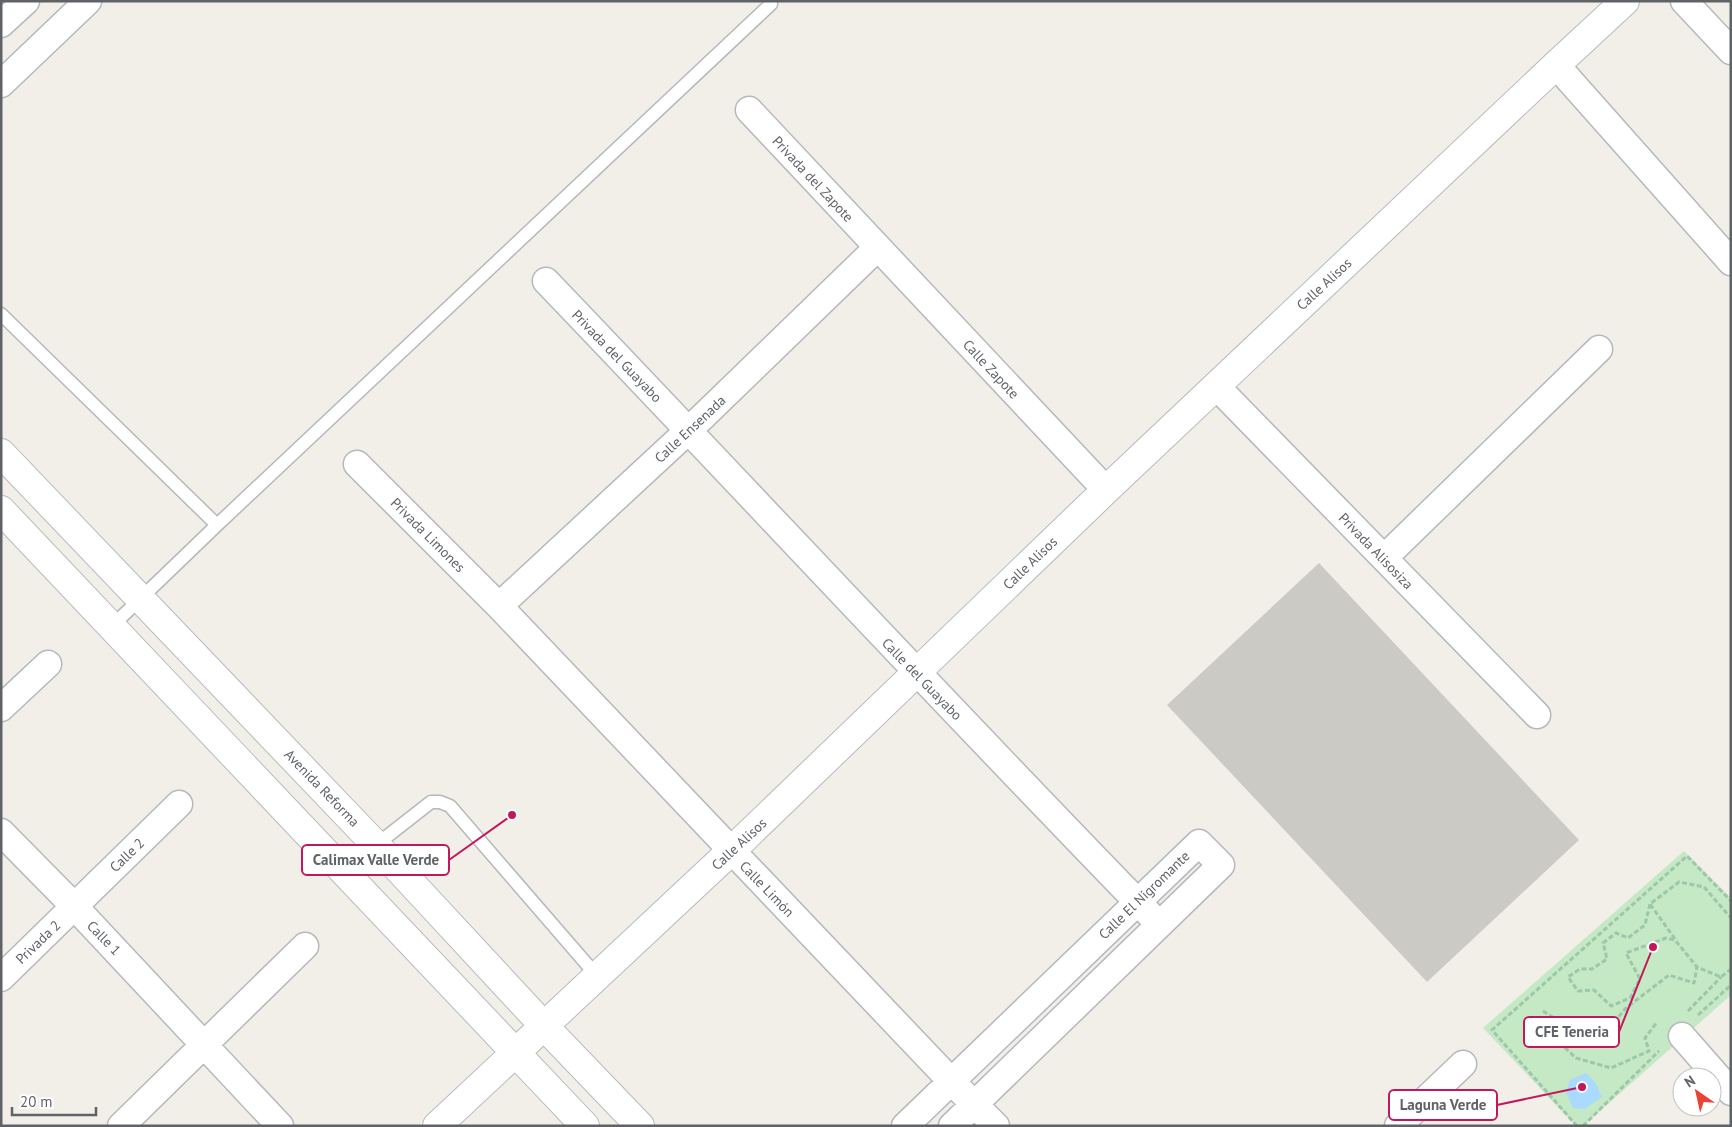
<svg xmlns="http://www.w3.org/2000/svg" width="1732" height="1127" viewBox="0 0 1732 1127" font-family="'PT Sans',sans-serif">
  <rect width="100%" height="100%" fill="#f1efe8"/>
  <path fill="#c5e8c5" d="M 1684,851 L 1731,898 L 1731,995 L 1583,1126 L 1576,1126 L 1483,1028 Z"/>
  <path fill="#aadaff" d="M 1586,1073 L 1595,1082 L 1602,1097 L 1584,1109 L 1573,1108 L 1566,1092 L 1570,1080 Z"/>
  <path fill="#cccac5" d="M 1319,563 L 1579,840 L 1427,982 L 1167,705 Z"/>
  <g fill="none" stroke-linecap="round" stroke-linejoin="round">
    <defs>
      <path id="lane" d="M 1,314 L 217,525 L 771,4
        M 112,626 L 217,525
        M 376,845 L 431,802 L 440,802 L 450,806 L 597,976"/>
      <path id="street" d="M 1684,1 L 1731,51
        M 1,24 L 26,1
        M 1556,65 L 1731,262
        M 1,84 L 88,1
        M 749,110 L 1106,490
        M 546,281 C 751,495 952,712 1159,924
        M 1216,386 L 1537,715
        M 357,464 L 499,606 L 951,1081 L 996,1126
        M 1384,558 L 1599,349
        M 499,606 L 689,430 L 877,248
        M 1,708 L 48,664
        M 1,832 L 74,906 L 280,1126
        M 1,978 L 179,804
        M 1682,1036 L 1731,1092
        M 121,1126 L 305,946
        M 905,1126 L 1199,843 L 1221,865 L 952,1126
        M 1398,1126 L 1463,1064"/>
      <path id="secondary" d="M 1,453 L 376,845 L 544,1026 L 640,1126
        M 1,510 L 585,1126
        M 437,1126 L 731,851 L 1106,490 L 1556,65 L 1625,1"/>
    </defs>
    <use href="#lane" stroke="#b5b8bc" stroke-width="15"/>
    <use href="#street" stroke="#b5b8bc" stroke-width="29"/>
    <use href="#secondary" stroke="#b6babf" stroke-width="30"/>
    <path stroke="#9cc7a9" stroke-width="3" stroke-dasharray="5 2.5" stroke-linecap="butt" d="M 1650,904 L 1645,925 L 1628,938 L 1616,933 L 1603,943 L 1607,959 L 1592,969 L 1580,969 L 1568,977 L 1578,991 L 1594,990 L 1611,1006 L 1630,998 L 1640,979 L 1626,953 L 1666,938 L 1675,940 L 1697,967 L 1721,977 L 1731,969
      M 1675,939 L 1650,904 L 1679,882 L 1704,887 L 1731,918
      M 1543,1011 L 1578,1033 L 1604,1034 L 1626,1008 L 1669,975 L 1694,983 L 1697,967
      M 1688,1011 L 1721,977
      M 1698,1015 L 1731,985
      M 1543,1027 L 1576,1058 L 1611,1068 L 1649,1051 L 1645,1038 L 1657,1022
      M 1577,1126 L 1492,1030 L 1687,856 L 1731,901
      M 1583,1126 L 1659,1051"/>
    <use href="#lane" stroke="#fff" stroke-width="12"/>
    <use href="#street" stroke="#fff" stroke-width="26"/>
    <use href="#secondary" stroke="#fff" stroke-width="28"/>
  </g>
  <g text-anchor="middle" stroke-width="4" stroke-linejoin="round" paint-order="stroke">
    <g font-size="14" fill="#5f6368" stroke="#fff">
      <text transform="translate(813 179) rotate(47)" y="5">Privada del Zapote</text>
      <text transform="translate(1324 284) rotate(-43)" y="5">Calle Alisos</text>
      <text transform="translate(617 356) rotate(46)" y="5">Privada del Guayabo</text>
      <text transform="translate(991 369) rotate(47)" y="5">Calle Zapote</text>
      <text transform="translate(690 429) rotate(-43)" y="5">Calle Ensenada</text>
      <text transform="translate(428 535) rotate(45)" y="5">Privada Limones</text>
      <text transform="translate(1376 551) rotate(46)" y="5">Privada Alisosiza</text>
      <text transform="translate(1030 563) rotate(-44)" y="5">Calle Alisos</text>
      <text transform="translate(922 679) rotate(46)" y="5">Calle del Guayabo</text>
      <text transform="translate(322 788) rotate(46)" y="5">Avenida Reforma</text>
      <text transform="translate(739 844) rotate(-43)" y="5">Calle Alisos</text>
      <text transform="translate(127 855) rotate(-44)" y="5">Calle 2</text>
      <text transform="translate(767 889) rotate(46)" y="5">Calle Limón</text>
      <text transform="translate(1144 895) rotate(-44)" y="5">Calle El Nigromante</text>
      <text transform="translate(104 938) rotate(46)" y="5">Calle 1</text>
      <text transform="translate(38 942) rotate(-44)" y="5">Privada 2</text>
    </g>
  </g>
  <path fill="none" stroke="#c2185b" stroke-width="2" d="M512 815L449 860M1653 947L1619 1032M1582 1087L1497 1105"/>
  <g fill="#c2185b" stroke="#fff" stroke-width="2">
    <circle cx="512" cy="815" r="5"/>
    <circle cx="1653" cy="947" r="5"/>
    <circle cx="1582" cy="1087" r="5"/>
  </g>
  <g fill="#fff" stroke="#c2185b" stroke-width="2">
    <rect x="302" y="845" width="147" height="30" rx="5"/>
    <rect x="1524" y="1017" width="95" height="30" rx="5"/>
    <rect x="1389" y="1090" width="108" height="30" rx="5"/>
  </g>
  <g font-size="15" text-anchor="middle" font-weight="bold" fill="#5f6368">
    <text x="376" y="865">Calimax Valle Verde</text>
    <text x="1572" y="1037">CFE Teneria</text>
    <text x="1443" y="1110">Laguna Verde</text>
  </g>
  <rect width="1732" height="1127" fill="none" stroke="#5f6368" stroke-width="5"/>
  <g transform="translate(1697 1092) rotate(326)"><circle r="24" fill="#ffffff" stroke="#bfc1c3"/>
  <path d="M0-4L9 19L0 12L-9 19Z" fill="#ea4335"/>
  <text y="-8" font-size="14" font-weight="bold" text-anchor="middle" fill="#5f6368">N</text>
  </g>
  <path d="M12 1107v8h84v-8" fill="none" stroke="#5f6368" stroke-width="2.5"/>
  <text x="20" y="1107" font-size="15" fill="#5f6368" stroke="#ffffff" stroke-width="4" paint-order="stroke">20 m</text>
</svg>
